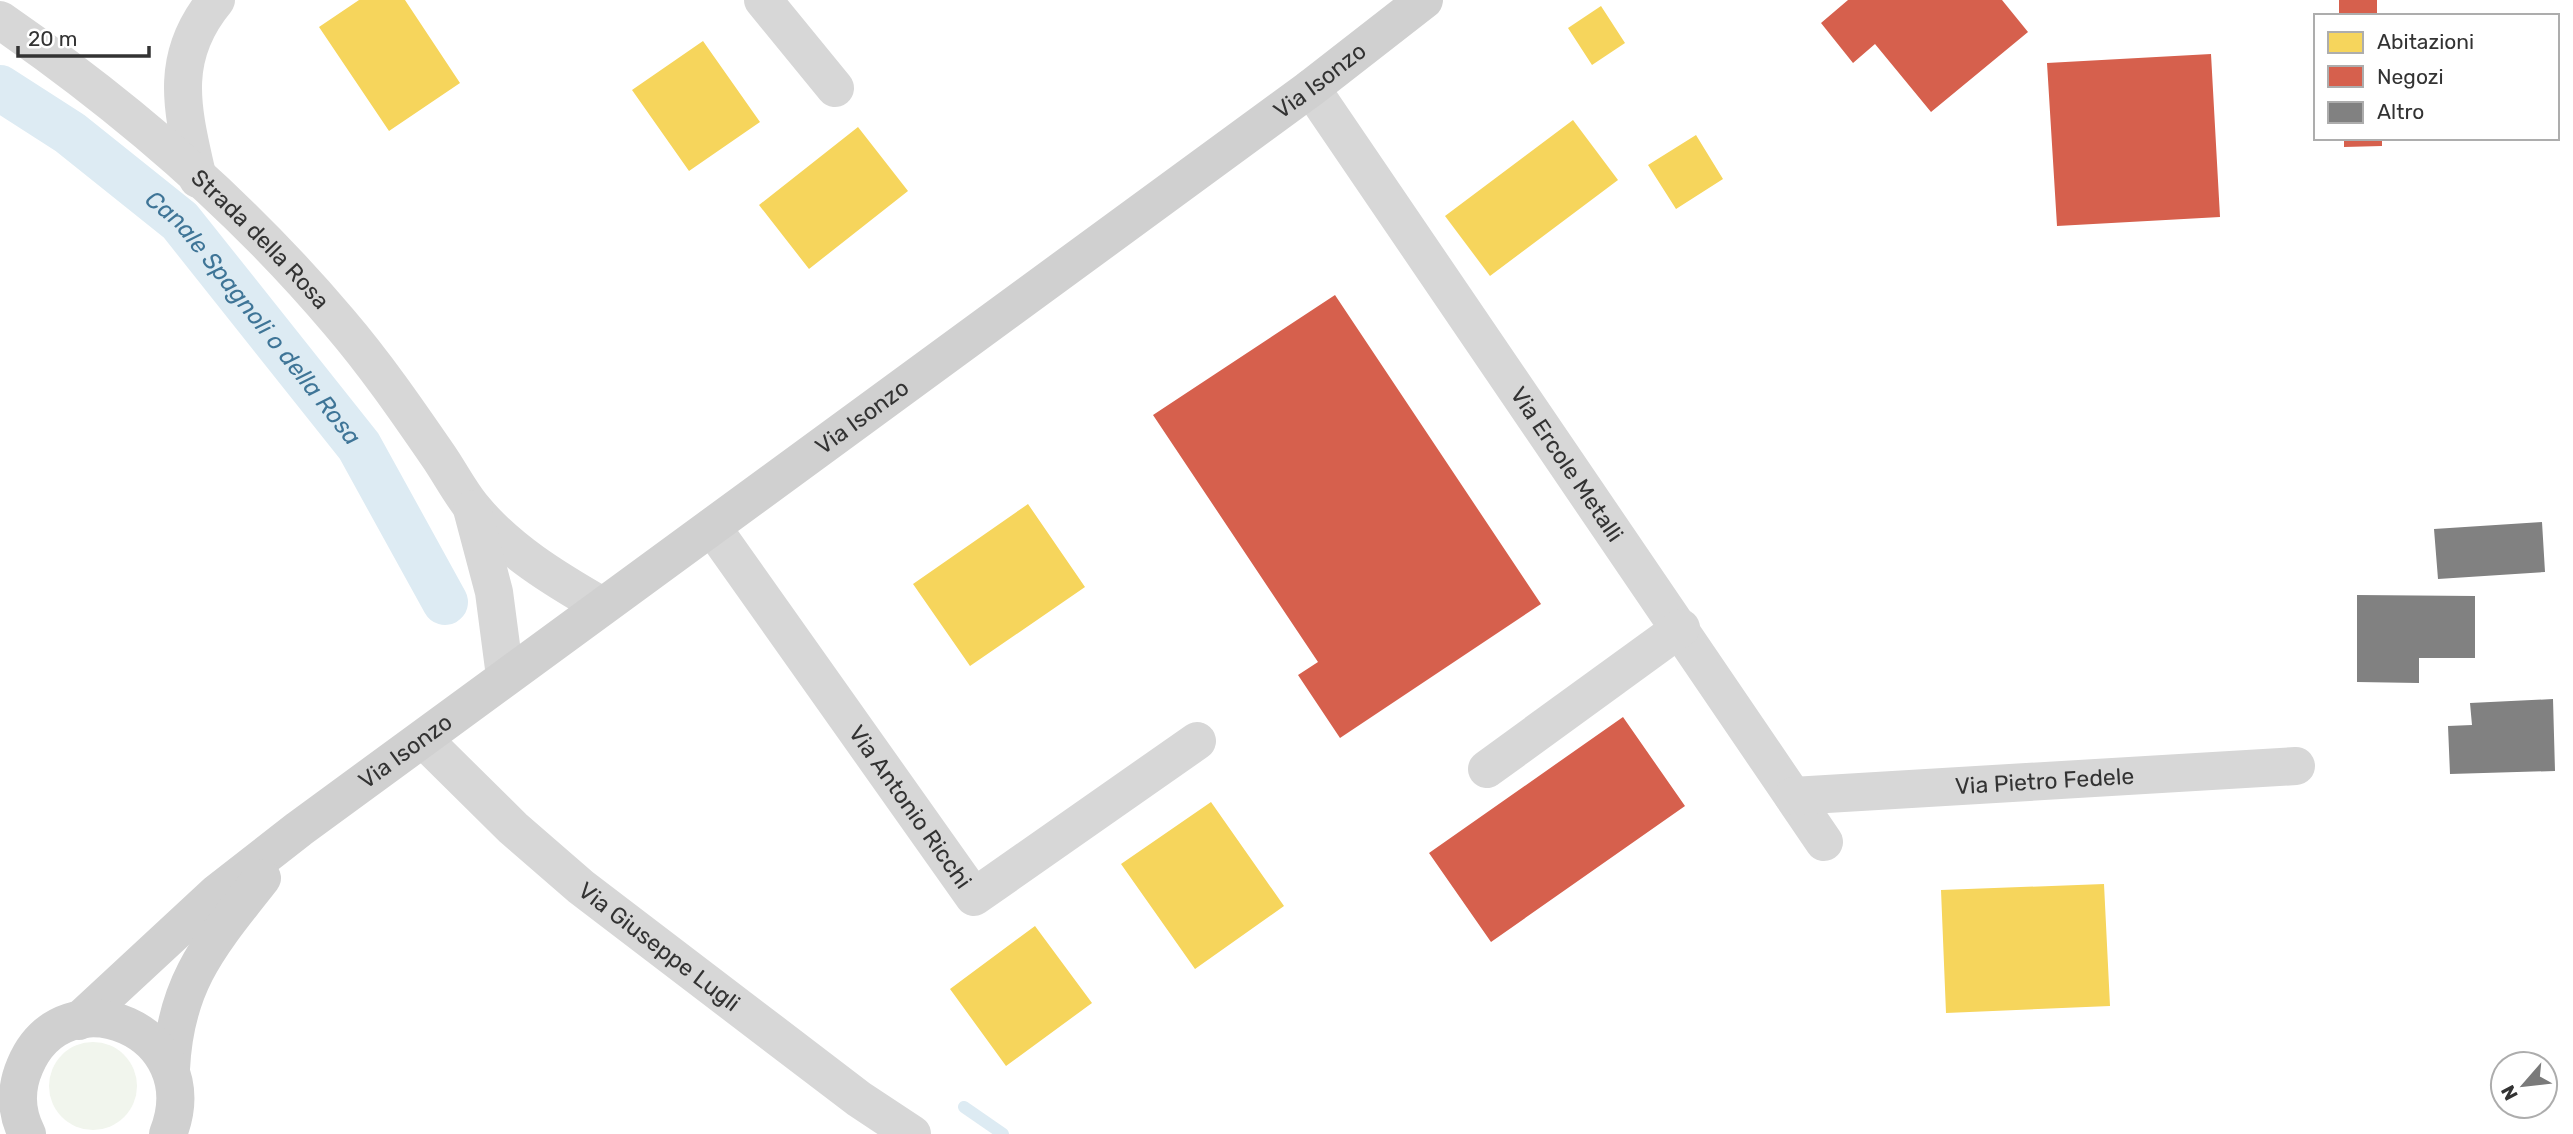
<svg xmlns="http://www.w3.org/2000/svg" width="2573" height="1134" viewBox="0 0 2573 1134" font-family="Rubik,sans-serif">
  <rect width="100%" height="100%" fill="#fff"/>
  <path fill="#f1f5ed" d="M49 1086a44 44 0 1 1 88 0a44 44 0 1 1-88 0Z"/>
  <path fill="#f6d55c" d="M 359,0 L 405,0 L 460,83 L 389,131 L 319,27 Z
    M 1601,6 L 1625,43 L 1592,65 L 1568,28 Z
    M 703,41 L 760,122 L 689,171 L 632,90 Z
    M 1573,120 L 1618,180 L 1490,276 L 1445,216 Z
    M 858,127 L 908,191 L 809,269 L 759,205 Z
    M 1696,135 L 1723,179 L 1676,209 L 1648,165 Z
    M 1028,504 L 1085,587 L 970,666 L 913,584 Z
    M 1211,802 L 1284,906 L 1195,969 L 1121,864 Z
    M 2104,884 L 2110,1006 L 1946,1013 L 1941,890 Z
    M 1035,926 L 1092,1003 L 1006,1066 L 950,989 Z"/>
  <path fill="#d6604d" d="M 1848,0 L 2002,0 L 2028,32 L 1931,112 L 1875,44 L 1853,63 L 1821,23 Z
    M 2339,0 L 2377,0 L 2377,16 L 2339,16 Z
    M 2211,54 L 2220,217 L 2057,226 L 2047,63 Z
    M 2344,138 L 2382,138 L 2382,146 L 2344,147 Z
    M 1335,295 L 1541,604 L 1340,738 L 1298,675 L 1318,662 L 1153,415 Z
    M 1623,717 L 1685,806 L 1491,942 L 1429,853 Z"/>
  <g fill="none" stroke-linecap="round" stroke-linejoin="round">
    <path stroke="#ddebf3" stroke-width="12" d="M 964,1107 L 1003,1134"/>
    <path stroke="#ddebf3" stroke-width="46" id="s1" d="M 0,88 L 70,133 L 180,221 L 359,446 L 445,602"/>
  </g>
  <path fill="#818181" d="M 2542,522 L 2545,572 L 2438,579 L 2434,529 Z
    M 2357,595 L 2475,596 L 2475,658 L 2419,658 L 2419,683 L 2357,682 Z
    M 2553,699 L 2555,771 L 2450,774 L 2448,726 L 2472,725 L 2470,703 Z"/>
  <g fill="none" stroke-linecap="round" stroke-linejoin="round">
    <g stroke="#d7d7d7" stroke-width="38">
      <path d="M 763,0 L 835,88"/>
      <path id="s2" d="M 1311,88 L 1824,842"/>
      <path d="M 198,179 C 183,112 167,59 216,0"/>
      <path id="s3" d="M 712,527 L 974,897 L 1197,741"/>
      <path id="s4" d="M 423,739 L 513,828 L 581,887 L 859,1099 L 912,1134"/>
      <path d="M 1487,769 L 1681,628"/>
      <path id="s5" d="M 1793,796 L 2296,766"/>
    </g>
    <g stroke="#d7d7d7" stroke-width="38">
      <path id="s6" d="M 0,20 C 123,105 242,207 339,322 C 375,364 406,409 437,454 C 449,471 459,491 472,507 C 507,550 555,579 602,606"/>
      <path d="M 472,509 L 494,592 L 505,676"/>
    </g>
    <g stroke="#d0d0d0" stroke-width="38">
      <path id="s7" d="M 79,1021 L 217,893 L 299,829 L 1311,88 L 1424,0"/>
      <path d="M 171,1069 C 175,982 211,943 262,878"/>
      <path d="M 27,1134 C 16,1113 15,1089 25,1066 C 65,971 209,1031 168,1134"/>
    </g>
  </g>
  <g text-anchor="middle" stroke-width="7" stroke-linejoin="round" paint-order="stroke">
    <g font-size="23" fill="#333" stroke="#fff">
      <text dy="8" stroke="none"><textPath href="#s7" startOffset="1558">Via Isonzo</textPath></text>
      <text dy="8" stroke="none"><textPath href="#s6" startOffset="341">Strada della Rosa</textPath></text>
      <text dy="8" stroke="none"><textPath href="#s7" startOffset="990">Via Isonzo</textPath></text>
      <text dy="8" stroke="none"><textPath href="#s2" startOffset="455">Via Ercole Metalli</textPath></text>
      <text dy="8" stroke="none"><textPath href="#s7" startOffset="424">Via Isonzo</textPath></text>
      <text dy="8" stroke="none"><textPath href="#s5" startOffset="252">Via Pietro Fedele</textPath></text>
      <text dy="8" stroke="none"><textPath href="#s3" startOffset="343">Via Antonio Ricchi</textPath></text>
      <text dy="8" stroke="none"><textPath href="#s4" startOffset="315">Via Giuseppe Lugli</textPath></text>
    </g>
    <g font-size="24" font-style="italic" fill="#3f7597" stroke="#fff">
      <text dy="8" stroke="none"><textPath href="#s1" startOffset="345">Canale Spagnoli o della Rosa</textPath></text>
    </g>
  </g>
  <rect x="2314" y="14" width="245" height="126" fill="#ffffff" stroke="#adadad" stroke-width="2"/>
  <rect x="2328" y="32" width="35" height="21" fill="#f6d55c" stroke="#adadad" stroke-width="2"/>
  <text x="2377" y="49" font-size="21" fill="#333333">Abitazioni</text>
  <rect x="2328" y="66" width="35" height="21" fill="#d6604d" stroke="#adadad" stroke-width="2"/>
  <text x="2377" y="84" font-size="21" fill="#333333">Negozi</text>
  <rect x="2328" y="102" width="35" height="21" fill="#818181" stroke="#adadad" stroke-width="2"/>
  <text x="2377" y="119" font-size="21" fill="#333333">Altro</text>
  <g transform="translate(2524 1085) rotate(242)"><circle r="33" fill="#ffffff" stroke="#adadad" stroke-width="2"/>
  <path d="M0-5L12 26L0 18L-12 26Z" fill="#7a7a7a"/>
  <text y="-10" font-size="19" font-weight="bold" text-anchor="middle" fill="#333333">N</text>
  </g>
  <path d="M18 46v10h131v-10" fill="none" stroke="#333333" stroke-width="3.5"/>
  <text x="28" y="46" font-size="21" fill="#333333" stroke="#ffffff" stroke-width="5" paint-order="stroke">20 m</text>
</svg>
